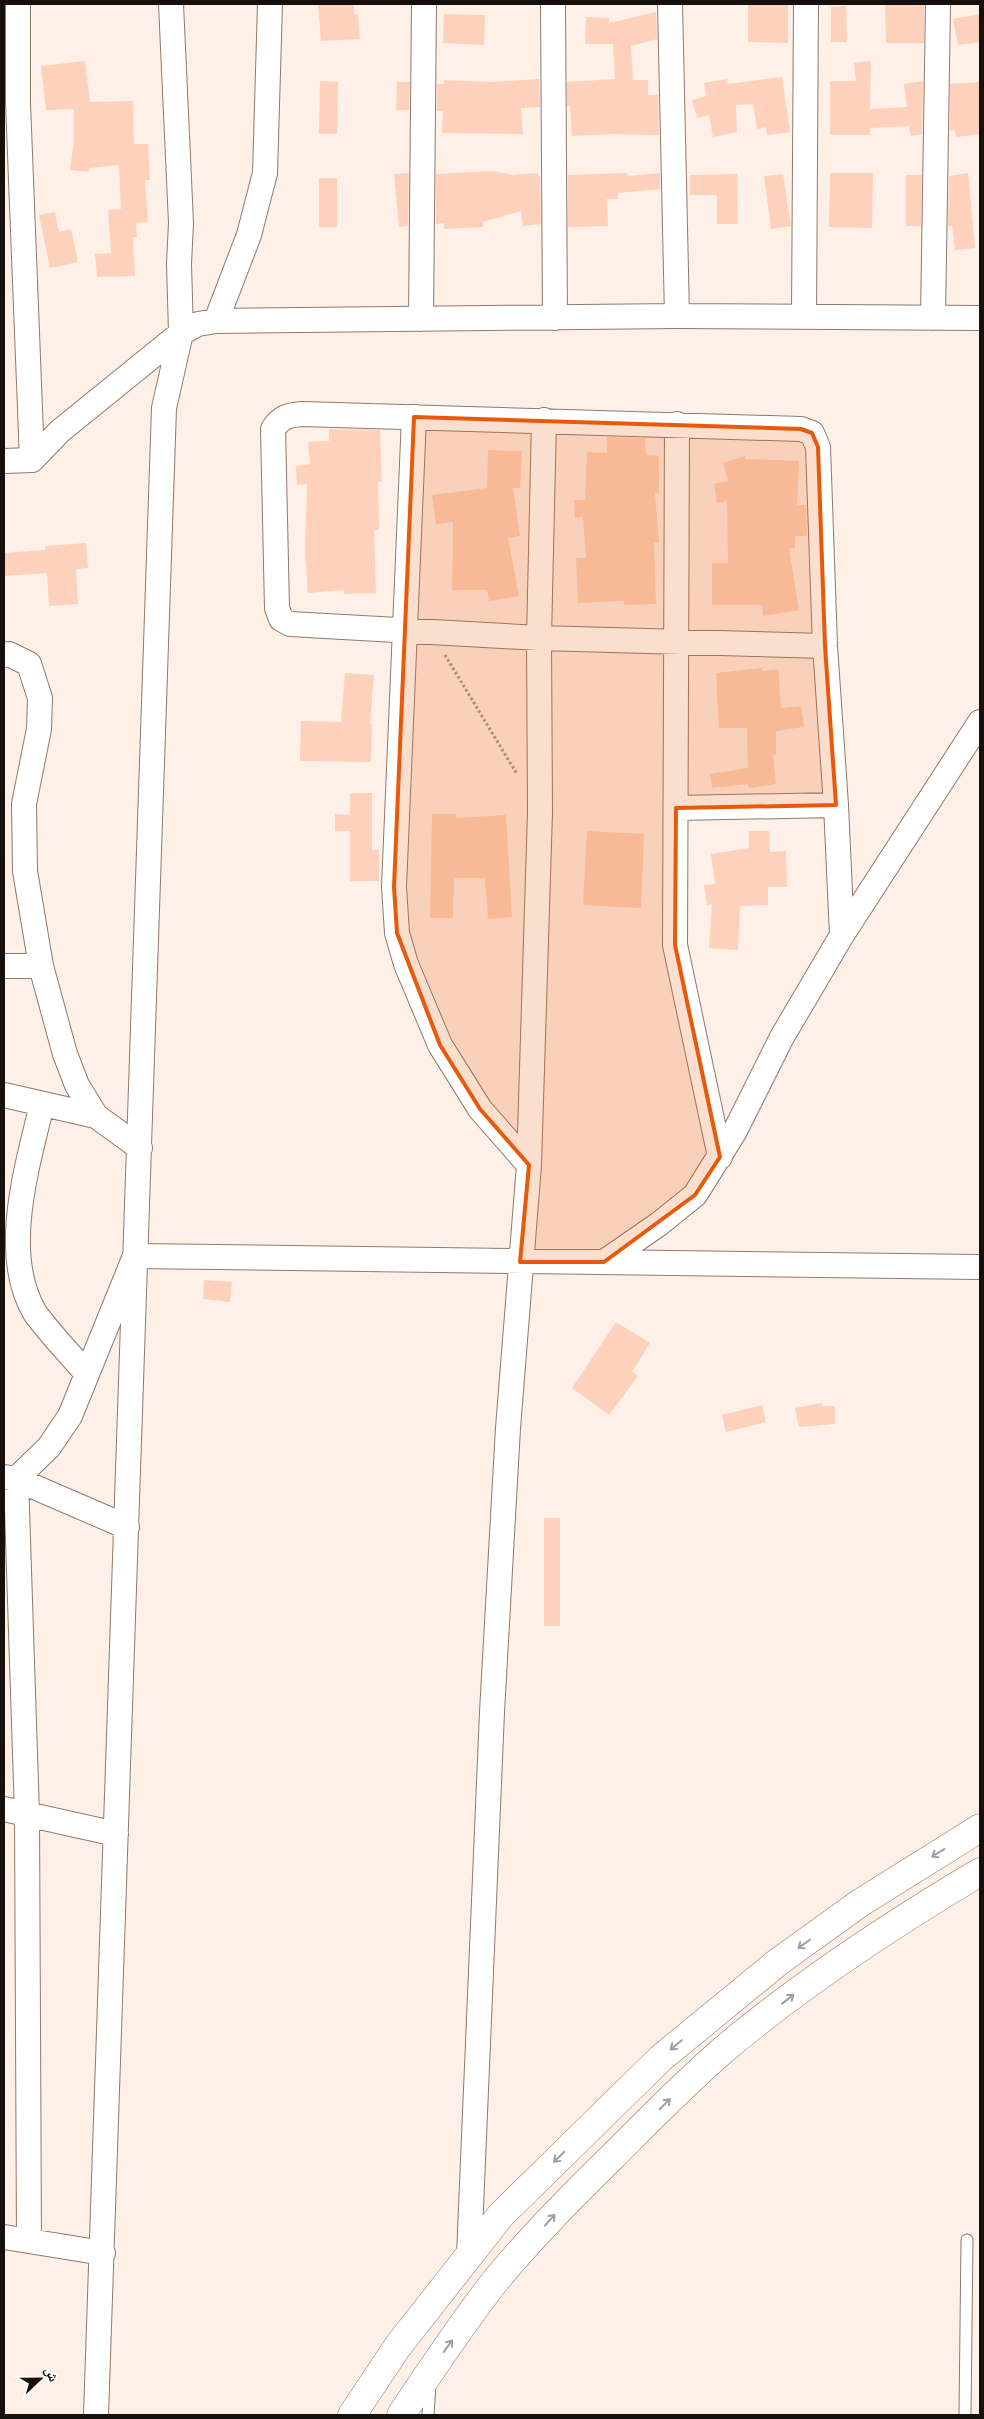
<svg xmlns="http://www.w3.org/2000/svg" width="984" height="2419" viewBox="0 0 984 2419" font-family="'Public Sans','Noto Naskh Arabic',sans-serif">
  <rect width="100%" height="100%" fill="#feefe7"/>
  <path fill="#fdd1bb" d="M 318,4 L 354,4 L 354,14 L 358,14 L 360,39 L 321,41 Z
    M 748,4 L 788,4 L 788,43 L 748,42 Z
    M 885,4 L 924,4 L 924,43 L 886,43 Z
    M 846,6 L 847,42 L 831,42 L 831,7 Z
    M 656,12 L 657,39 L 631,46 L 633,80 L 648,80 L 648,95 L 658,95 L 659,135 L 611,134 L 572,136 L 570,106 L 567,106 L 567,82 L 615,79 L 613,44 L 585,44 L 586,17 L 609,18 L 609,23 Z
    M 444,14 L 485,15 L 484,45 L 443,43 Z
    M 980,14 L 980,42 L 958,45 L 953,19 Z
    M 85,61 L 90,102 L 133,101 L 134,144 L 148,144 L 150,180 L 145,180 L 148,222 L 136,223 L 137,237 L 133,237 L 135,276 L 97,277 L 95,254 L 111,253 L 108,210 L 121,209 L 119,165 L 89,168 L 88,172 L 70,170 L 74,141 L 74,109 L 46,110 L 41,66 Z
    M 871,61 L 870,109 L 907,107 L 904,84 L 923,81 L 922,134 L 911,136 L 909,126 L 870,128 L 870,135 L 830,135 L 830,81 L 856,81 L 854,63 Z
    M 782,77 L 790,132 L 767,135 L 766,127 L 757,129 L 753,104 L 736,105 L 737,132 L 713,137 L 709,115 L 697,118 L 692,100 L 706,96 L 704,83 L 727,79 L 728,84 Z
    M 539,79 L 540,107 L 521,108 L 523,134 L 442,133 L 443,111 L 437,111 L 437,84 L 444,84 L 444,80 L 492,82 Z
    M 320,81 L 338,82 L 337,134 L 319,134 Z
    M 397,82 L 410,82 L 409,110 L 396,110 Z
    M 980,82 L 980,134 L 956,137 L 955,130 L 950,131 L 950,84 Z
    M 494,171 L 512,175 L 538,173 L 538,176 L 540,176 L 541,224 L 523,226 L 521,211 L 483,222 L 483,227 L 444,229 L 444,223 L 436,224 L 436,174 Z
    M 409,173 L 408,226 L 399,227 L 394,174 Z
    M 627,173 L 627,176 L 660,173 L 660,189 L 618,193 L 618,199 L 607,199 L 608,226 L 568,227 L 568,175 Z
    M 830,173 L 873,173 L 872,228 L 829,227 Z
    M 968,173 L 975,248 L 955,250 L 952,226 L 948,226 L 949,176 Z
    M 737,174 L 738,224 L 717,224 L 717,195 L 690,195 L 690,175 Z
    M 783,174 L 791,226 L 771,229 L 764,176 Z
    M 906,175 L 922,175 L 921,226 L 906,226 Z
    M 319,178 L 337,178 L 337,227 L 319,227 Z
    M 55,212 L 59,232 L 71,229 L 78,262 L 50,268 L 39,215 Z
    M 329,429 L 380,430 L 382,482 L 378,482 L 379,530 L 374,530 L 376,593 L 344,594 L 344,590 L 308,593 L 305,554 L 307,484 L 297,485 L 296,466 L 310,464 L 308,442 L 329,441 Z
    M 607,437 L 645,438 L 646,455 L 659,456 L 659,493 L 655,493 L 659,543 L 654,543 L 656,604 L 624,605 L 624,601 L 578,603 L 576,558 L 586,558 L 583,517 L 575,518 L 574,500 L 585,500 L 587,452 L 607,453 Z
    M 488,450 L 522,451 L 520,488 L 513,488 L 520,536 L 508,538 L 519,596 L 489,601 L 487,590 L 452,590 L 453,522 L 436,524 L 432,495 L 487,488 Z
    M 745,456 L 746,459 L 799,461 L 797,505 L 806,505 L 807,536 L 795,536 L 795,548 L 789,548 L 799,610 L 763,616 L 762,605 L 712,605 L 712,563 L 728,563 L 727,501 L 717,503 L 714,484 L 728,481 L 723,463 Z
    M 86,543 L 88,568 L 76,569 L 78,604 L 49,606 L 47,573 L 4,576 L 4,553 L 45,550 L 45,546 Z
    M 762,668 L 762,671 L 778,669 L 781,708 L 801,706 L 804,727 L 776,731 L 776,755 L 773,755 L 776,784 L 749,788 L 748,784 L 712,788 L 710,774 L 748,768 L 747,728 L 719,728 L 716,673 Z
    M 345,673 L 374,675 L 370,724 L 372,724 L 371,762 L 300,761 L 301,721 L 341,722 Z
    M 350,793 L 372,793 L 372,850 L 379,850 L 379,881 L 350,881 L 350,831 L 335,831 L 335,814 L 350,815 Z
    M 432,814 L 456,814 L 456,818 L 506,815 L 512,917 L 488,919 L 485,878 L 454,878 L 453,918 L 430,918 Z
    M 587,831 L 644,834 L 641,908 L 583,905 Z
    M 749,831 L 769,831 L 770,852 L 786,851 L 787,887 L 768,887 L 768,905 L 740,906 L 738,950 L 709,948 L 712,904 L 707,905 L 704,885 L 715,884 L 711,854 L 749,848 Z
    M 204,1280 L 232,1282 L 230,1302 L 203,1299 Z
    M 616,1322 L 650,1343 L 632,1372 L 638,1376 L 609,1415 L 572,1388 Z
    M 822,1403 L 822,1406 L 835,1406 L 835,1424 L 799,1427 L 795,1408 Z
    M 762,1405 L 766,1422 L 726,1432 L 722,1415 Z
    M 544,1518 L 560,1518 L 560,1626 L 544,1626 Z"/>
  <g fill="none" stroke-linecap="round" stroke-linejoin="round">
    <defs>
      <path id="service" d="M 428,2415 L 430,2384
        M 965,2415 L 967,2240"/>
      <path id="minor" d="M 18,4 L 18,103 L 32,460
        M 553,4 L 555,318
        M 670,4 L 677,316
        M 804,316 L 806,4
        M 933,318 L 938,4
        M 421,319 L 424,4
        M 216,321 L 249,235 L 265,173 L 270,4
        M 414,417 L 394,887 L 397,933 L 406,964 L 440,1045 L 480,1109 L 529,1165
        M 677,424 L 675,945 L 720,1157
        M 4,461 L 32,460 L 60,431 L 181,333 L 198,324 L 216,321 L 677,316 L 980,318
        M 825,646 L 539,638 L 290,624 L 281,619 L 277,608 L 273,429 C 281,417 288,415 302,414 L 801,429 L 812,433 L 818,447 L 825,646 L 836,805 L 842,935
        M 4,655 L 9,654 L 29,664 L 40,698 L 39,729 L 24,804 L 25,871 L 41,966 L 65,1054 L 77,1085 L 96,1116 L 140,1148
        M 676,808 L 836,805
        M 4,966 L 41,966
        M 4,1095 L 96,1116
        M 42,1104 C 27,1168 0,1254 35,1313 C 51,1335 70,1354 87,1374
        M 604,1262 L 659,1224 L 695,1195 L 735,1131 L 782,1037 L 842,935 L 980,722
        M 4,1477 L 16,1479 L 127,1527
        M 4,1809 L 116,1834
        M 4,2237 L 103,2253
        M 29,2241 L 27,1814 L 16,1479 L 49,1447 L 70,1416 L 135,1256 L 980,1267
        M 469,2255 L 492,1712 L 508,1428 L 529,1165 L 540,812 L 539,638 L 544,420
        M 96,2415 L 164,408 L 181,333 L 179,264 L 181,223 L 171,4"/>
      <path id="secondary" d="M 352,2415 L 398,2346 L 501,2215 L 661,2058 L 778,1962 L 860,1903 L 980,1828
        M 401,2415 C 431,2370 462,2323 496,2280 C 532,2236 572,2196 612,2157 C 648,2121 684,2084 722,2051 C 802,1983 891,1925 980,1872"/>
    </defs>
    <use href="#service" stroke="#8f796e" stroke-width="13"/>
    <use href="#minor" stroke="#8f796e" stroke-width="26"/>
    <use href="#secondary" stroke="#8f796e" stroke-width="29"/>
    <path stroke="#a2958f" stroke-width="3" stroke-dasharray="2.5 2.5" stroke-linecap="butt" d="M 445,655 L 517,774"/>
    <use href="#service" stroke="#fff" stroke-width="11"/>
    <use href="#minor" stroke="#fff" stroke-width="24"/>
    <use href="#secondary" stroke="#fff" stroke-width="28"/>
  </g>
  <defs><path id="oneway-shaft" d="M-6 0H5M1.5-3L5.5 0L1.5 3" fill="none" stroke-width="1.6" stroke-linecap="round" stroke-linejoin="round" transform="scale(1.25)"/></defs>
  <g stroke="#a29f9d">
    <use href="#oneway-shaft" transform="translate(938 1853) rotate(149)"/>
    <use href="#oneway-shaft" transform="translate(804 1944) rotate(144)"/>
    <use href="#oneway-shaft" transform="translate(788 1999) rotate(-38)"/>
    <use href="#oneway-shaft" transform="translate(676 2045) rotate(140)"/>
    <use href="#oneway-shaft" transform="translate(665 2104) rotate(-45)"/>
    <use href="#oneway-shaft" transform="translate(559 2157) rotate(136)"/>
    <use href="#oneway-shaft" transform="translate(550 2220) rotate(-47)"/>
    <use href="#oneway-shaft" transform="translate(448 2346) rotate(-54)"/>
  </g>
  <path fill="#e8590c" fill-opacity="0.2" stroke="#e8590c" stroke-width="4" stroke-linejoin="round" d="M 414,417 L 801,429 L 812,433 L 818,447 L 825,646 L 836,805 L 676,808 L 675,945 L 720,1157 L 695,1195 L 604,1262 L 520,1262 L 529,1165 L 480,1109 L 440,1045 L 397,933 L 394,887 Z"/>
  <rect width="984" height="2419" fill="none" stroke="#170f0b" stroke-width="10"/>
  <g transform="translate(40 2379) rotate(68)" stroke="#ffffff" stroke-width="4" paint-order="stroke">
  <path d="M0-4L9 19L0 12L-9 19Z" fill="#170f0b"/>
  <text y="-8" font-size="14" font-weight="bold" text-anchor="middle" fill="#170f0b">ش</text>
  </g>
</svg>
